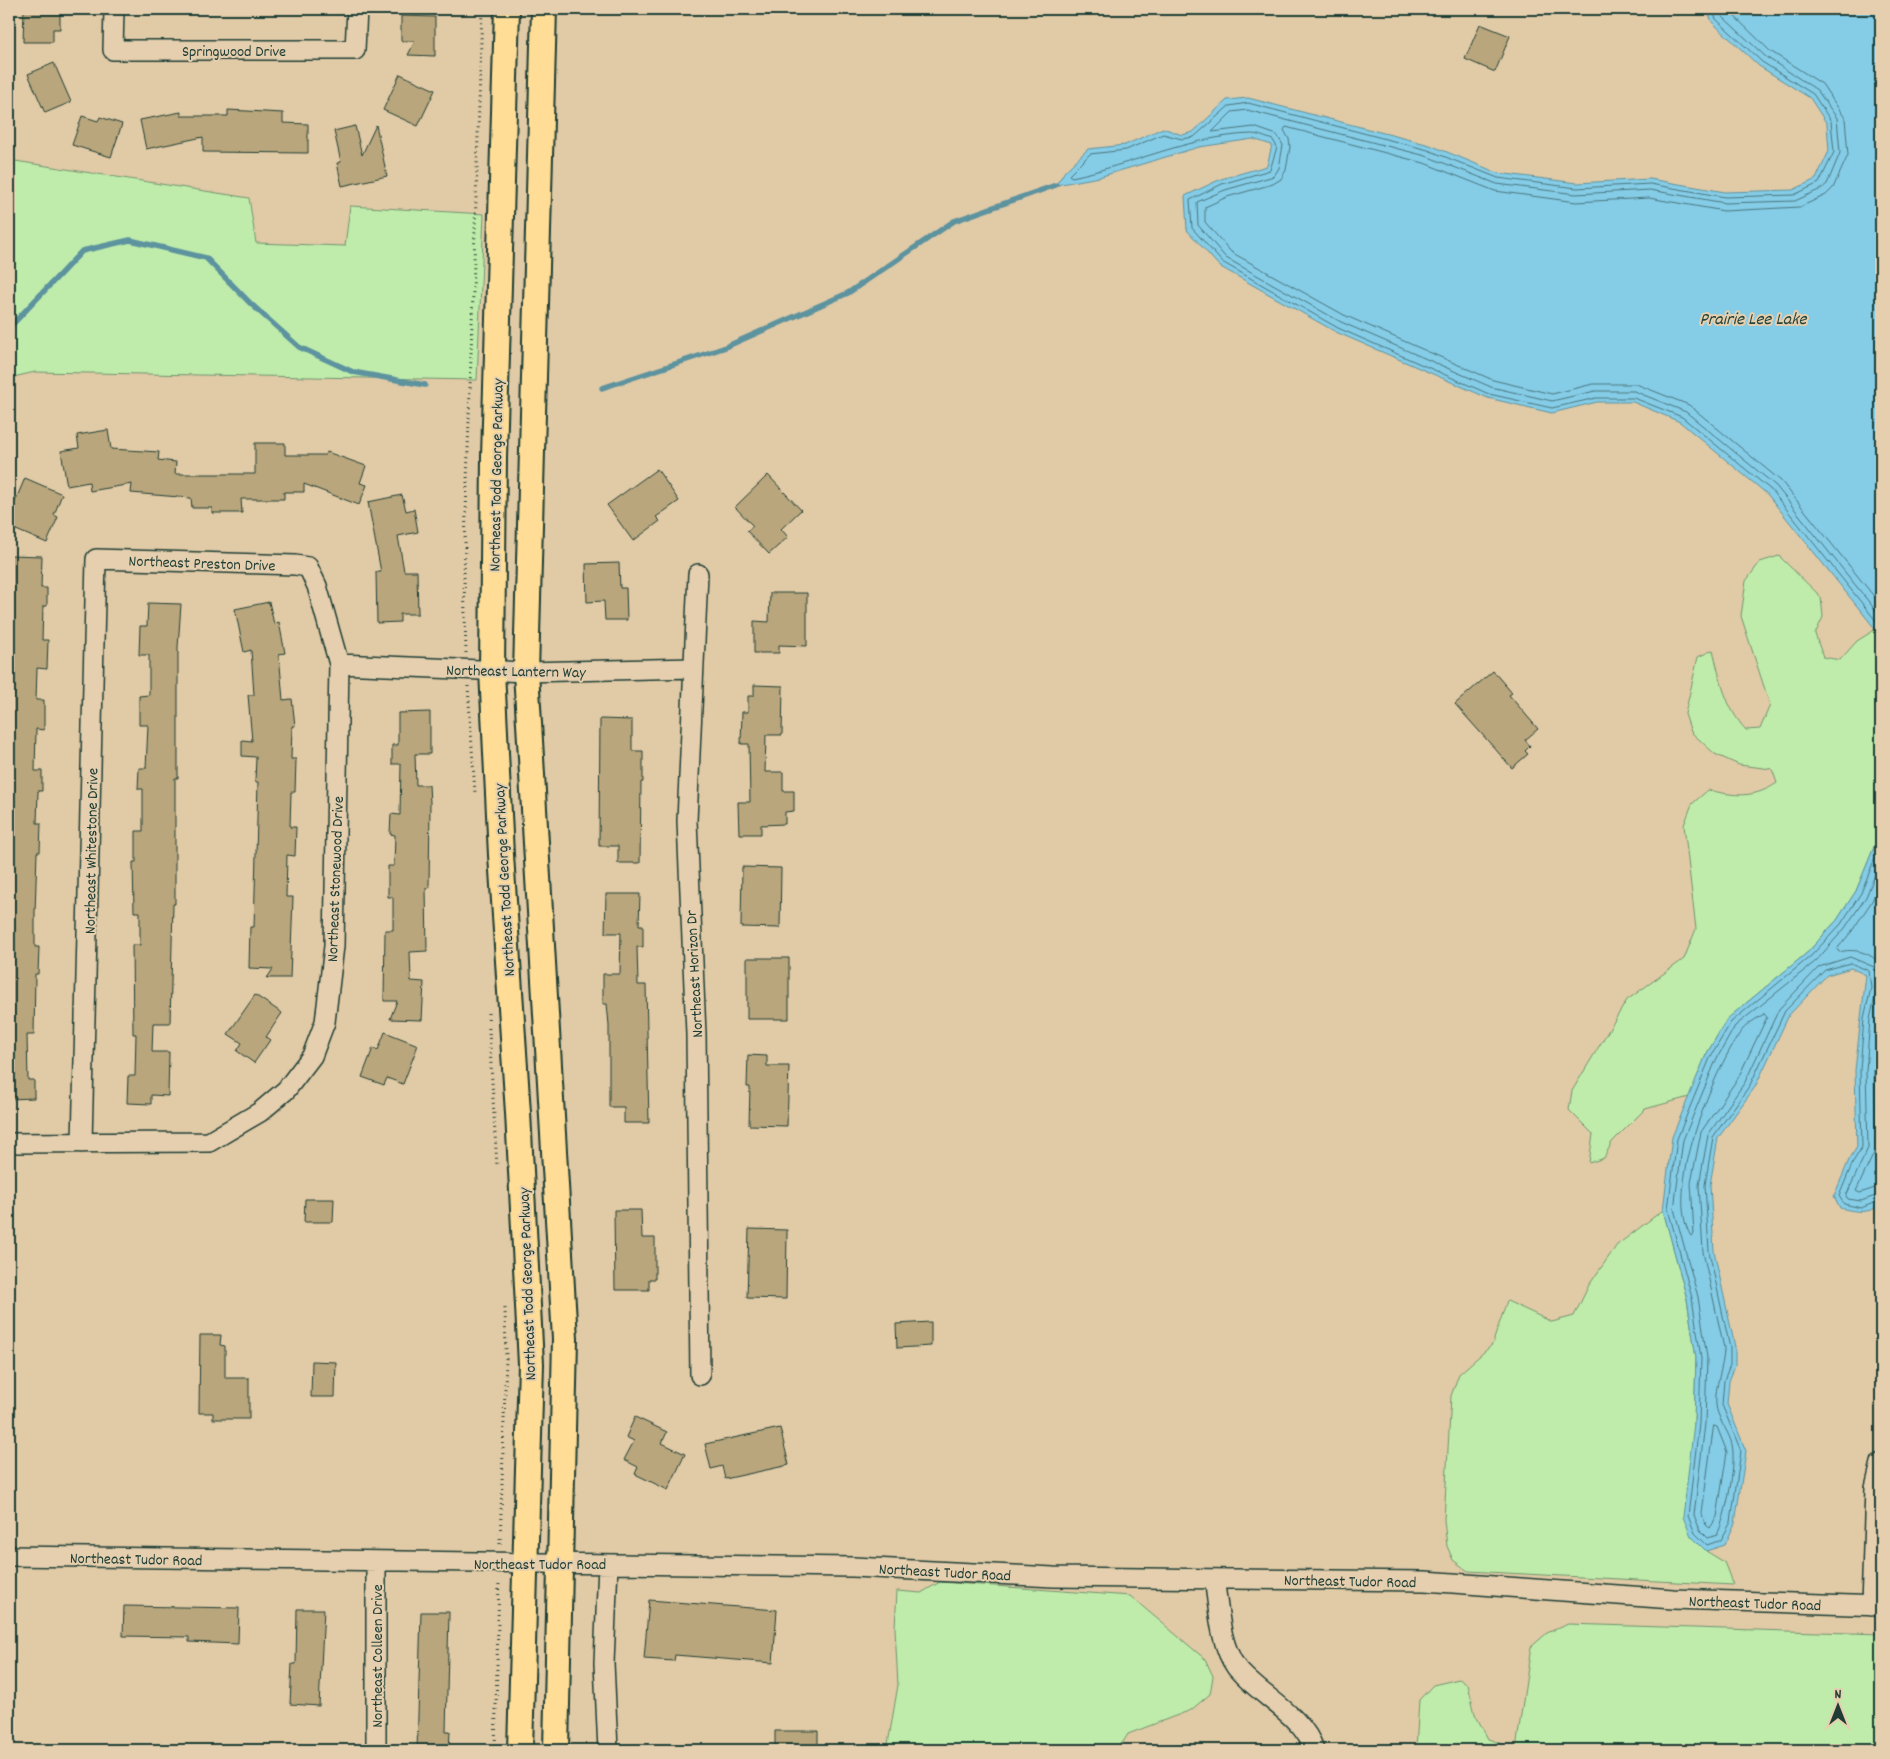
<svg xmlns="http://www.w3.org/2000/svg" width="1890" height="1759" viewBox="0 0 1890 1759" font-family="Dekko,sans-serif">
  <rect width="100%" height="100%" fill="#e1caa6"/>
  <filter id="ink" filterUnits="userSpaceOnUse"><feTurbulence type="fractalNoise" baseFrequency=".02" numOctaves="2"/><feDisplacementMap in="SourceGraphic" scale="10" xChannelSelector="R" yChannelSelector="G"/><feConvolveMatrix kernelMatrix="1 2 1 2 8 2 1 2 1" color-interpolation-filters="sRGB"/></filter>
  <g filter="url(#ink)">
    <path fill="#bfecaa" stroke="#6f946f" d="M 9,160 L 249,198 L 256,243 L 345,246 L 350,206 L 484,214 L 477,380 L 35,372 L 9,378 Z
      M 1779,556 L 1821,597 L 1823,617 L 1815,634 L 1823,657 L 1840,660 L 1857,641 L 1876,629 L 1881,636 L 1881,830 L 1856,891 L 1837,920 L 1808,952 L 1727,1019 L 1706,1055 L 1689,1097 L 1645,1109 L 1612,1142 L 1604,1158 L 1589,1163 L 1593,1134 L 1569,1110 L 1572,1091 L 1627,1000 L 1684,959 L 1696,929 L 1684,825 L 1692,804 L 1708,790 C 1735,796 1753,799 1777,783 L 1772,769 L 1739,765 L 1715,754 L 1691,732 L 1685,714 L 1698,657 L 1713,650 C 1720,679 1725,707 1746,730 L 1760,729 L 1770,705 L 1741,616 L 1746,581 L 1760,562 Z
      M 1663,1210 L 1687,1299 L 1696,1358 L 1694,1423 L 1706,1551 L 1724,1562 L 1733,1585 L 1468,1571 L 1453,1560 L 1447,1546 L 1444,1520 L 1451,1396 L 1459,1374 L 1492,1345 L 1507,1301 L 1552,1322 L 1574,1316 L 1589,1285 L 1617,1245 Z
      M 940,1582 L 1130,1596 L 1205,1659 L 1213,1676 L 1210,1694 L 1191,1710 L 1128,1734 L 1118,1750 L 887,1750 L 898,1685 L 895,1628 L 897,1591 L 921,1593 Z
      M 1568,1624 L 1881,1634 L 1881,1750 L 1416,1750 L 1419,1700 L 1433,1685 L 1459,1679 L 1468,1685 L 1475,1714 L 1488,1739 L 1516,1749 L 1531,1647 L 1547,1633 Z"/>
    <path fill="#85cce7" stroke="#5c939f" d="M 1707,9 L 1881,9 L 1881,636 L 1767,494 L 1680,422 L 1633,402 L 1597,402 L 1552,413 L 1488,398 L 1336,332 L 1219,266 L 1187,230 L 1185,196 L 1221,179 L 1267,166 L 1272,145 L 1253,139 L 1199,147 L 1099,177 L 1056,185 L 1065,171 L 1088,149 L 1125,145 L 1163,128 L 1182,135 L 1193,132 L 1227,100 L 1248,98 L 1430,145 L 1498,173 L 1577,183 L 1650,179 L 1725,192 L 1793,190 L 1816,179 L 1829,151 L 1827,124 L 1810,98 L 1759,66 L 1712,22 Z
      M 1881,830 L 1881,1202 C 1872,1216 1853,1211 1840,1208 L 1834,1196 L 1849,1160 L 1857,1147 L 1855,1070 L 1866,975 L 1851,968 L 1827,975 L 1789,1015 L 1755,1087 L 1718,1138 L 1710,1185 L 1714,1251 L 1735,1347 L 1735,1366 L 1729,1381 L 1727,1404 L 1746,1451 L 1735,1523 L 1725,1545 L 1706,1551 L 1691,1536 L 1683,1517 L 1694,1423 L 1696,1358 L 1687,1299 L 1663,1210 L 1672,1137 L 1706,1055 L 1727,1019 L 1808,952 L 1837,920 L 1856,891 Z"/>
    <g fill="none" stroke-linecap="round" stroke-linejoin="round">
      <path stroke="#48767c" stroke-width="1" d="M 1712,9 L 1716,19 L 1762,62 L 1813,94 L 1831,121 L 1834,152 L 1819,183 L 1794,195 L 1725,197 L 1650,184 L 1577,188 L 1498,178 L 1428,150 L 1248,103 L 1229,106 L 1194,137 L 1182,139 L 1163,134 L 1126,150 L 1090,154 L 1069,175 L 1072,177 C 1131,165 1190,136 1251,134 C 1258,134 1267,138 1273,140 L 1277,147 L 1270,170 L 1222,184 L 1190,200 L 1192,228 L 1222,262 L 1338,328 L 1489,394 L 1552,408 L 1596,398 L 1634,398 L 1682,417 L 1771,490 L 1881,627
        M 1719,9 L 1722,16 L 1766,57 L 1817,90 L 1837,118 L 1840,153 L 1827,184 L 1821,189 L 1795,201 L 1725,203 L 1650,190 L 1576,194 L 1497,184 L 1426,156 L 1247,110 L 1232,112 L 1212,132 L 1254,127 L 1277,135 L 1283,145 L 1279,168 L 1274,176 L 1225,190 L 1197,202 L 1198,225 L 1226,258 L 1341,322 L 1491,387 L 1552,401 L 1595,391 L 1634,391 L 1686,412 L 1776,486 L 1881,617
        M 1727,9 L 1770,51 L 1822,84 L 1845,118 L 1848,155 L 1833,188 L 1826,195 L 1800,207 L 1724,211 L 1649,198 L 1576,202 L 1495,191 L 1424,163 L 1286,127 L 1284,130 L 1289,139 L 1290,147 L 1286,170 L 1281,179 L 1273,184 L 1227,197 L 1205,207 L 1205,222 L 1231,252 L 1344,315 L 1493,380 L 1552,394 L 1593,384 L 1636,384 L 1689,405 L 1781,481 L 1881,605
        M 1881,843 L 1861,893 L 1841,924 L 1811,956 L 1731,1022 L 1710,1058 L 1677,1139 L 1668,1209 L 1692,1298 L 1701,1358 L 1699,1424 L 1688,1516 L 1695,1533 L 1707,1545 L 1721,1540 L 1731,1522 L 1741,1451 L 1722,1405 L 1724,1380 L 1730,1365 L 1730,1348 L 1709,1251 L 1705,1185 L 1713,1137 L 1750,1085 L 1785,1011 L 1825,970 L 1851,963 L 1869,971 L 1871,988 L 1864,1018 L 1860,1070 L 1862,1147 L 1853,1162 L 1839,1196 L 1844,1204 L 1861,1208 L 1881,1200
        M 1881,860 L 1866,897 L 1845,928 L 1816,961 L 1735,1026 L 1716,1060 L 1683,1140 L 1674,1209 L 1698,1297 L 1707,1357 L 1705,1424 L 1694,1515 L 1700,1530 L 1708,1538 L 1717,1535 C 1726,1517 1738,1460 1731,1441 C 1727,1429 1717,1417 1716,1405 C 1714,1385 1724,1368 1724,1348 L 1703,1252 L 1699,1185 L 1708,1135 L 1745,1082 L 1779,1009 L 1819,967 L 1850,957 L 1874,967 L 1877,974 L 1877,988 L 1870,1019 L 1866,1070 L 1868,1148 L 1846,1196 L 1848,1199 L 1861,1201 L 1881,1194
        M 1881,879 L 1872,901 L 1852,931 L 1837,949 L 1839,952 C 1854,948 1871,952 1881,965
        M 1881,1004 L 1874,1071 L 1876,1149 L 1856,1191 L 1860,1193 L 1881,1186
        M 1764,1014 L 1767,1017 L 1738,1078 L 1701,1132 L 1691,1183 L 1694,1234 L 1691,1236 C 1663,1193 1713,1072 1740,1033 C 1745,1025 1756,1019 1764,1014 Z
        M 1714,1426 L 1717,1427 L 1727,1452 L 1717,1517 L 1710,1528 L 1706,1525 L 1702,1514 Z"/>
      <path stroke="#5c939f" stroke-width="5.5" d="M 9,328 L 82,251 L 130,240 L 206,258 L 250,303 L 299,347 L 353,372 L 425,385
        M 602,388 L 723,348 L 848,293 L 954,221 L 1056,185"/>
    </g>
    <path fill="#b9a67c" stroke="#1f3d34" d="M 24,9 L 60,9 L 60,29 L 53,29 L 53,42 L 23,42 Z
      M 401,16 L 435,17 L 435,56 L 408,55 L 415,41 L 401,41 Z
      M 1480,24 L 1510,36 L 1495,72 L 1465,59 Z
      M 54,63 L 71,102 L 45,113 L 28,74 Z
      M 400,74 L 435,90 L 418,126 L 383,110 Z
      M 228,110 L 283,113 L 283,123 L 308,124 L 308,153 L 203,152 L 203,137 L 146,149 L 140,120 L 181,112 L 181,116 L 228,116 Z
      M 82,116 L 98,121 L 100,117 L 122,124 L 111,157 L 72,145 Z
      M 376,125 L 387,176 L 342,186 L 337,163 L 341,162 L 334,131 L 355,126 L 362,155 Z
      M 108,430 L 111,449 L 159,452 L 158,460 L 176,462 L 175,474 L 255,474 L 255,443 L 285,443 L 285,455 L 325,455 L 327,452 L 366,466 L 360,483 L 367,485 L 359,505 L 304,484 L 304,492 L 284,492 L 284,499 L 241,499 L 242,513 L 212,513 L 212,508 L 192,508 L 191,498 L 131,493 L 132,484 L 90,491 L 89,482 L 67,486 L 61,451 L 79,448 L 77,435 Z
      M 657,469 L 679,501 L 656,517 L 660,521 L 633,541 L 607,505 Z
      M 768,475 L 801,510 L 781,529 L 788,537 L 769,554 L 747,531 L 753,526 L 735,507 Z
      M 25,478 L 62,494 L 54,515 L 58,517 L 47,543 L 9,527 L 9,516 Z
      M 402,495 L 406,511 L 414,509 L 418,532 L 398,536 L 404,571 L 417,571 L 418,614 L 400,614 L 400,622 L 377,623 L 376,572 L 381,572 L 368,502 Z
      M 10,555 L 42,556 L 41,588 L 47,588 L 47,606 L 43,606 L 42,640 L 48,640 L 47,669 L 37,668 L 36,700 L 44,700 L 44,730 L 36,729 L 35,771 L 42,771 L 42,791 L 38,791 L 37,823 L 41,823 L 40,852 L 37,852 L 35,913 L 35,947 L 39,947 L 38,974 L 35,974 L 34,1035 L 27,1035 L 28,1080 L 34,1080 L 34,1098 L 10,1099 L 9,1089 Z
      M 619,563 L 620,588 L 626,588 L 627,620 L 605,620 L 604,601 L 587,602 L 586,564 Z
      M 770,593 L 807,593 L 807,646 L 779,645 L 779,653 L 754,653 L 754,621 L 769,622 Z
      M 269,602 L 274,624 L 279,622 L 285,653 L 279,654 L 283,700 L 292,699 L 295,726 L 292,726 L 291,759 L 296,759 L 295,792 L 291,792 L 290,827 L 296,827 L 295,856 L 287,855 L 286,897 L 293,897 L 290,978 L 267,978 L 273,969 L 249,968 L 250,927 L 254,927 L 258,782 L 255,782 L 256,757 L 242,756 L 242,740 L 252,741 L 248,695 L 254,695 L 251,650 L 244,652 L 235,609 Z
      M 148,603 L 181,604 L 178,647 L 178,778 L 175,778 L 175,904 L 173,904 L 170,1023 L 153,1023 L 152,1052 L 169,1052 L 168,1096 L 151,1095 L 151,1104 L 127,1103 L 128,1076 L 135,1076 L 136,1034 L 133,1034 L 132,945 L 140,945 L 140,912 L 134,912 L 133,862 L 136,862 L 136,831 L 143,831 L 143,789 L 138,789 L 139,768 L 146,768 L 148,725 L 139,725 L 139,696 L 149,695 L 149,655 L 139,655 L 140,626 L 147,626 Z
      M 1493,671 L 1512,693 L 1509,695 L 1538,729 L 1525,740 L 1530,746 L 1525,751 L 1528,754 L 1512,768 L 1455,704 Z
      M 754,685 L 783,686 L 782,735 L 766,735 L 765,772 L 783,772 L 783,791 L 794,791 L 794,811 L 785,812 L 785,824 L 761,825 L 761,834 L 739,834 L 738,802 L 750,802 L 749,744 L 741,744 L 742,712 L 748,712 L 748,696 L 754,696 Z
      M 430,712 L 430,754 L 415,754 L 416,785 L 429,785 L 430,803 L 429,888 L 426,888 L 427,951 L 410,952 L 411,981 L 424,982 L 422,1020 L 390,1019 L 397,1001 L 384,1001 L 385,930 L 393,930 L 393,897 L 388,897 L 388,866 L 394,866 L 395,835 L 390,834 L 391,814 L 400,815 L 401,764 L 392,764 L 392,745 L 398,745 L 398,713 Z
      M 600,719 L 632,720 L 632,751 L 643,751 L 643,782 L 641,782 L 640,863 L 618,863 L 618,846 L 599,846 Z
      M 742,867 L 781,868 L 780,928 L 741,927 Z
      M 606,894 L 640,894 L 639,925 L 643,925 L 643,947 L 637,947 L 638,985 L 646,985 L 649,1123 L 624,1123 L 624,1107 L 609,1107 L 609,1025 L 607,1004 L 603,1004 L 603,974 L 620,974 L 621,933 L 605,933 Z
      M 747,958 L 789,958 L 789,1019 L 747,1019 Z
      M 255,995 L 282,1013 L 266,1037 L 270,1040 L 254,1063 L 237,1051 L 242,1043 L 228,1034 Z
      M 385,1032 L 418,1045 L 403,1084 L 387,1078 L 384,1085 L 362,1077 L 373,1048 L 378,1050 Z
      M 748,1055 L 767,1056 L 767,1066 L 789,1066 L 787,1126 L 749,1125 L 750,1087 L 747,1087 Z
      M 305,1199 L 334,1199 L 333,1222 L 304,1222 Z
      M 614,1210 L 641,1210 L 642,1238 L 655,1238 L 655,1279 L 649,1279 L 649,1290 L 615,1290 Z
      M 749,1229 L 787,1230 L 786,1299 L 747,1298 Z
      M 931,1322 L 931,1346 L 897,1348 L 896,1324 Z
      M 200,1335 L 221,1335 L 220,1345 L 225,1346 L 225,1378 L 249,1378 L 249,1419 L 213,1419 L 213,1413 L 199,1413 Z
      M 312,1361 L 336,1362 L 335,1397 L 311,1397 Z
      M 635,1417 L 667,1432 L 662,1443 L 685,1454 L 668,1490 L 635,1474 L 638,1467 L 624,1460 L 634,1441 L 626,1437 Z
      M 780,1428 L 789,1465 L 725,1479 L 722,1466 L 711,1469 L 705,1444 Z
      M 649,1600 L 777,1610 L 773,1663 L 675,1655 L 674,1661 L 644,1659 Z
      M 124,1606 L 239,1608 L 238,1644 L 189,1642 L 189,1637 L 123,1636 Z
      M 297,1609 L 324,1609 L 319,1706 L 290,1704 L 292,1664 L 296,1664 Z
      M 421,1612 L 449,1612 L 446,1731 L 450,1731 L 449,1750 L 417,1750 Z
      M 775,1731 L 818,1731 L 818,1750 L 775,1750 Z"/>
    <g fill="none" stroke-linecap="round" stroke-linejoin="round">
      <defs>
        <path id="minor" d="M 114,9 L 113,50 L 355,50 L 357,9
          M 698,574 L 687,821 L 696,1034 L 700,1375
          M 339,664 L 526,672 L 693,668
          M 9,1143 L 209,1142 L 260,1112 L 286,1090 L 312,1056 L 325,1022 L 334,946 L 339,664 L 317,586 L 308,567 L 295,565 L 96,559 L 82,1143
          M 9,1556 L 853,1567 L 1053,1577 L 1425,1581 L 1673,1599 L 1881,1606
          M 1214,1579 C 1219,1607 1219,1643 1236,1667 C 1256,1694 1304,1715 1314,1750
          M 1871,1606 L 1875,1488 L 1881,1463
          M 376,1750 L 376,1562
          M 608,1750 L 604,1663 L 608,1564"/>
        <path id="major" d="M 507,9 L 494,457 L 492,671 L 501,855 L 518,1113 L 531,1364 L 520,1750
          M 544,9 L 526,672 L 565,1339 L 556,1750"/>
      </defs>
      <use href="#minor" stroke="#1f3d34" stroke-width="22"/>
      <use href="#major" stroke="#1f3d34" stroke-width="28"/>
      <path stroke="#1f3d34" stroke-width="3" stroke-dasharray="1 4" stroke-linecap="butt" d="M 466,653 L 464,577 L 482,9
        M 468,686 L 475,793
        M 488,1013 L 497,1167
        M 500,1544 L 506,1358 L 505,1308
        M 495,1750 L 499,1580"/>
      <use href="#minor" stroke="#e5cfae" stroke-width="19"/>
      <use href="#major" stroke="#ffdd96" stroke-width="24"/>
    </g>
  </g>
  <g text-anchor="middle" stroke-width="4" stroke-linejoin="round" paint-order="stroke">
    <g font-size="16" fill="#1f3d34" stroke="#e5cfae">
      <text x="234" y="56">Springwood Drive</text>
      <text transform="translate(495 475) rotate(-89)" y="6">Northeast Todd George Parkway</text>
      <text transform="translate(202 562) rotate(2)" y="6">Northeast Preston Drive</text>
      <text transform="translate(516 670) rotate(1)" y="6">Northeast Lantern Way</text>
      <text transform="translate(90 851) rotate(-89)" y="6">Northeast Whitestone Drive</text>
      <text transform="translate(334 879) rotate(-88)" y="6">Northeast Stonewood Drive</text>
      <text transform="translate(503 880) rotate(-93)" y="6">Northeast Todd George Parkway</text>
      <text transform="translate(693 974) rotate(-93)" y="6">Northeast Horizon Dr</text>
      <text transform="translate(526 1284) rotate(-92)" y="6">Northeast Todd George Parkway</text>
      <text transform="translate(136 1558) rotate(1)" y="6">Northeast Tudor Road</text>
      <text x="540" y="1569">Northeast Tudor Road</text>
      <text transform="translate(945 1571) rotate(3)" y="6">Northeast Tudor Road</text>
      <text transform="translate(1350 1580) rotate(1)" y="6">Northeast Tudor Road</text>
      <text transform="translate(1755 1602) rotate(2)" y="6">Northeast Tudor Road</text>
      <text transform="translate(376 1656) rotate(-90)" y="6">Northeast Colleen Drive</text>
    </g>
    <g font-size="18" font-style="italic" fill="#24443d" stroke="#e5cfae">
      <text x="1753" y="324">Prairie Lee Lake</text>
    </g>
  </g>
  <rect width="1890" height="1759" fill="none" stroke="#e5cfae" stroke-width="30"/>
  <rect x="15" y="15" width="1860" height="1729" fill="none" stroke="#1f3d34" stroke-width="2" filter="url(#ink)"/>
  <g transform="translate(1838 1706)" stroke="#e5cfae" stroke-width="4" paint-order="stroke">
  <path d="M0-4L9 19L0 12L-9 19Z" fill="#1f3d34"/>
  <text y="-8" font-size="14" font-weight="bold" text-anchor="middle" fill="#1f3d34">N</text>
  </g>
</svg>
